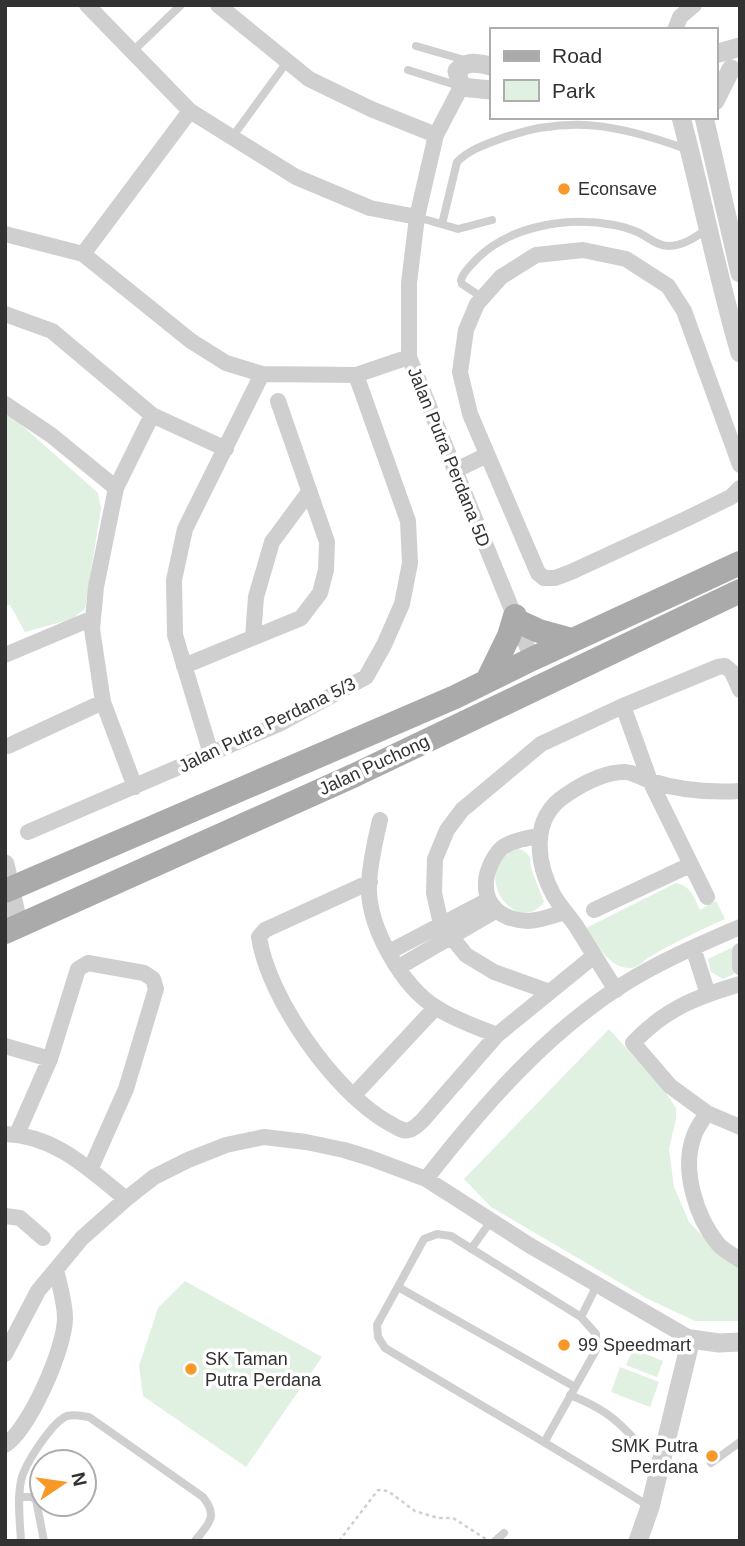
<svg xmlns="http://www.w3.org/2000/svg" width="745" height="1546" viewBox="0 0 745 1546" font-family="Arial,sans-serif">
  <rect width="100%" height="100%" fill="#fff"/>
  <path fill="#e0f0e1" d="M 5,414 L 16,420 L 98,493 L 101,508 L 85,609 L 72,619 L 25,632 L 10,605 L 5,606 Z
    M 518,848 L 524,851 L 530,857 L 531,868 L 544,902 C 516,939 466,870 518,848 Z
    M 676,883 C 691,886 694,897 700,910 L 716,901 L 725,919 C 700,930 675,942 651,956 C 644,960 638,969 628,968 C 608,967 596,943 586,928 Z
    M 731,948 L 735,954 L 734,974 L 723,979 L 711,972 L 708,959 Z
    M 609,1029 L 666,1093 L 676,1108 L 676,1119 L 669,1149 L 674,1187 L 689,1222 L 714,1248 L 740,1267 L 740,1321 L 695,1321 L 646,1298 L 491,1207 L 464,1179 Z
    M 185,1281 L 322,1357 L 246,1467 L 143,1396 L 139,1366 L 158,1308 Z
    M 633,1349 L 663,1361 L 657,1377 L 626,1365 Z
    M 620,1367 L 659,1382 L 650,1407 L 611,1392 Z"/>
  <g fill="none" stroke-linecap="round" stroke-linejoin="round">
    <path stroke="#cfcfcf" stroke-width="2.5" stroke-dasharray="3.5 3.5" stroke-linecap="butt" d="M 339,1541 L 378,1490 L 388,1491 L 415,1511 L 438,1518 L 453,1518 L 486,1539"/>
    <path stroke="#cfcfcf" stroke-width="8" d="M 416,46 L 468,61
      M 132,52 L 181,5
      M 408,70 L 459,86
      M 233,136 L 287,62
      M 417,217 L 458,229 L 492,220
      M 442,224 L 457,162 C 469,150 484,145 500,139 C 568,114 620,125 686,149
      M 483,298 L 462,284 L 461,280 C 463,273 468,268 473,263 C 506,226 567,216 614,225 C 621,226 628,228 635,231 C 646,235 656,246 668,246 C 683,246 696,237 707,229
      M 471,1249 L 491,1221
      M 398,1287 L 575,1387
      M 581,1317 L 597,1285
      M 570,1395 C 600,1407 615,1417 636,1441
      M 545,1441 L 596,1350 L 596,1334 L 581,1317 L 451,1236 L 437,1234 L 424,1239 L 377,1325 L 378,1337 L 385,1348 C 473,1401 563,1452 650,1507
      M 711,1463 L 740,1442
      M 19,1497 L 32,1497 L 36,1500 L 44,1541
      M 21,1541 C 20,1522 17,1500 21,1481 C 24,1465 52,1422 67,1416 C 75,1414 81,1416 89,1417 L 203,1497 C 219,1517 208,1524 195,1541
      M 495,1541 L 504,1533"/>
    <path stroke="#cfcfcf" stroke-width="16" d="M 87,5 L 190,111 L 296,177 L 370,208 L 417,217
      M 218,5 L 309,79 L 371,109 L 436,135
      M 675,30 L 680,17 L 694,5
      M 461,87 L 436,135 L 417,217 L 409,283 L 409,357 L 532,659
      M 5,234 L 83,254 L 191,341 L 226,363 L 262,374 L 356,375 L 409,357
      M 83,254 L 190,111
      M 5,314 L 52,331 L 152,415 L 226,449
      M 5,404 L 51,435 L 116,488
      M 740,465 L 684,311 L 668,286 L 626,259 L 583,250 L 536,255 L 501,277 L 477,304 L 466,330 L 460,372 L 470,414 L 538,573 L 544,578 L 555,578 L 571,572 L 686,519 L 731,497 L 740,488
      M 454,471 L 487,455
      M 253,637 L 256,597 L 272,542 L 309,492
      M 5,655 L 93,618
      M 184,666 L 301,618 L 320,593 L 326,570 L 327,542 L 278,401
      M 623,706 L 650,781 L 707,897
      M 8,746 L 103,702
      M 211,754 L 175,635 L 174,580 L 185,529 L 262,374
      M 135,787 L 103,702 L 92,629 L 96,587 L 116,488 L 152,415
      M 380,820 C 375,841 370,863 369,884 C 367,926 402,987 437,1008 C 455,1020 477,1027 497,1035
      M 28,832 L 279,724 L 366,677 L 384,645 L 402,604 L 410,563 L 408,521 L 356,375
      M 540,836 C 527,838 514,840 503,847 C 494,854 487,870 486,881 C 484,907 503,920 528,921 C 540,921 554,915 565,912
      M 370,882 L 265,930 L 259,937 C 268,998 335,1093 389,1123 C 395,1126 402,1132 409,1130 C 414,1129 418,1124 422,1121 L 497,1035 L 594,956
      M 594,910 L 690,865
      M 693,948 L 708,994
      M 740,951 L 740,967
      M 389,952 L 488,900
      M 399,967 L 495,911
      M 740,984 C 696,997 665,1009 633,1043 L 670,1086 L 707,1113 L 740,1127
      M 616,990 C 602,968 589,947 576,926 C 569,916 560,906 554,896 C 536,863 530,818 566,795 C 582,784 604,772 625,772 C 633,772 642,778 650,781 C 679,790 710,793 740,791
      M 550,992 L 494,972 L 466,955 L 441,924 L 434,893 L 435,859 L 447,830 L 462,810 L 541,744 L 623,706 L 718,667 L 725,666 L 732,672 L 740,690
      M 5,1046 L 50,1059
      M 353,1096 L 436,1007
      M 707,1113 C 703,1120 696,1128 694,1136 C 681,1169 696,1217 718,1244 C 723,1250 733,1255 740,1260
      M 5,1134 C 55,1135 90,1170 126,1199
      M 17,1134 L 50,1059 L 78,969 L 88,963 L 144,973 L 153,979 L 156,989 L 126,1089 L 90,1170
      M 426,1179 C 483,1106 545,1034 624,984 C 660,961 701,944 740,927
      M 5,1216 L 20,1218 L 43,1238
      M 5,1354 L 38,1291 L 82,1238 L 126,1199 L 154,1177 L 188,1160 L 226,1145 L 264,1137 L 306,1142 L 344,1150 L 370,1158 L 426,1179 L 529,1245 L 691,1339
      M 5,1445 C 30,1428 65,1348 65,1318 C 65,1302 59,1284 56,1269"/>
    <path stroke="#cfcfcf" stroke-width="19" d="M 715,54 L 740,47
      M 491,66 C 478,63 467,60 457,71 L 461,87 L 491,90
      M 715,101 L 731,69
      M 681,117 C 702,196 717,275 740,353
      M 704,117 L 740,273
      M 5,864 L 19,927
      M 638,1541 L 650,1507 L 691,1339 L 719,1343 L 740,1342"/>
    <path stroke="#aaa" stroke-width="24" d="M 517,621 L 539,631 L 572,640
      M 487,681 L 509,636 L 515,616
      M 5,891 L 455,697 L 532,659 L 740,563
      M 5,932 L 355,775 L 740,591"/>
  </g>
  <g fill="#f79827" stroke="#fff" stroke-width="2.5">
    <circle cx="564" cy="189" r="7"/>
    <circle cx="564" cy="1345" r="7"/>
    <circle cx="191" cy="1369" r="7"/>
    <circle cx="712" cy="1456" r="7"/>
  </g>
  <g text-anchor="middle" stroke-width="7" stroke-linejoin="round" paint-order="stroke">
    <g font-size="18" fill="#323232" stroke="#fff" text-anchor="start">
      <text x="578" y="195">Econsave</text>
      <text x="578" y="1351">99 Speedmart</text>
      <text x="205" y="1365">SK Taman<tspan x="205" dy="21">Putra Perdana</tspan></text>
      <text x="698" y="1452" text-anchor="end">SMK Putra<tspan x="698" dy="21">Perdana</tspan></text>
    </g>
    <g font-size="18" fill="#323232" stroke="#fff">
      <text transform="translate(449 457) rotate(68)" y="6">Jalan Putra Perdana 5D</text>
      <text transform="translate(267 725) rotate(-26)" y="6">Jalan Putra Perdana 5/3</text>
      <text transform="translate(374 765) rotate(-25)" y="6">Jalan Puchong</text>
    </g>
  </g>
  <rect width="745" height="1546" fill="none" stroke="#323232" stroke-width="14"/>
  <rect x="490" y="28" width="228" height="91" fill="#ffffff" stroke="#adadad" stroke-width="2"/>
  <rect x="504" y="51" width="35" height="10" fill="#aaaaaa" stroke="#adadad" stroke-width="2"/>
  <text x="552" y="63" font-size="21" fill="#323232">Road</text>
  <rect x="504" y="80" width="35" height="21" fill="#e0f0e1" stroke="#adadad" stroke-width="2"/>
  <text x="552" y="98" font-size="21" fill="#323232">Park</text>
  <g transform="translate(63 1483) rotate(77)"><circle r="33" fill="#ffffff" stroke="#adadad" stroke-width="2"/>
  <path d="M0-5L12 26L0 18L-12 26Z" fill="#f79827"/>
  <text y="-10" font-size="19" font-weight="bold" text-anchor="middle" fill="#323232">N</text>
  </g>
</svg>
